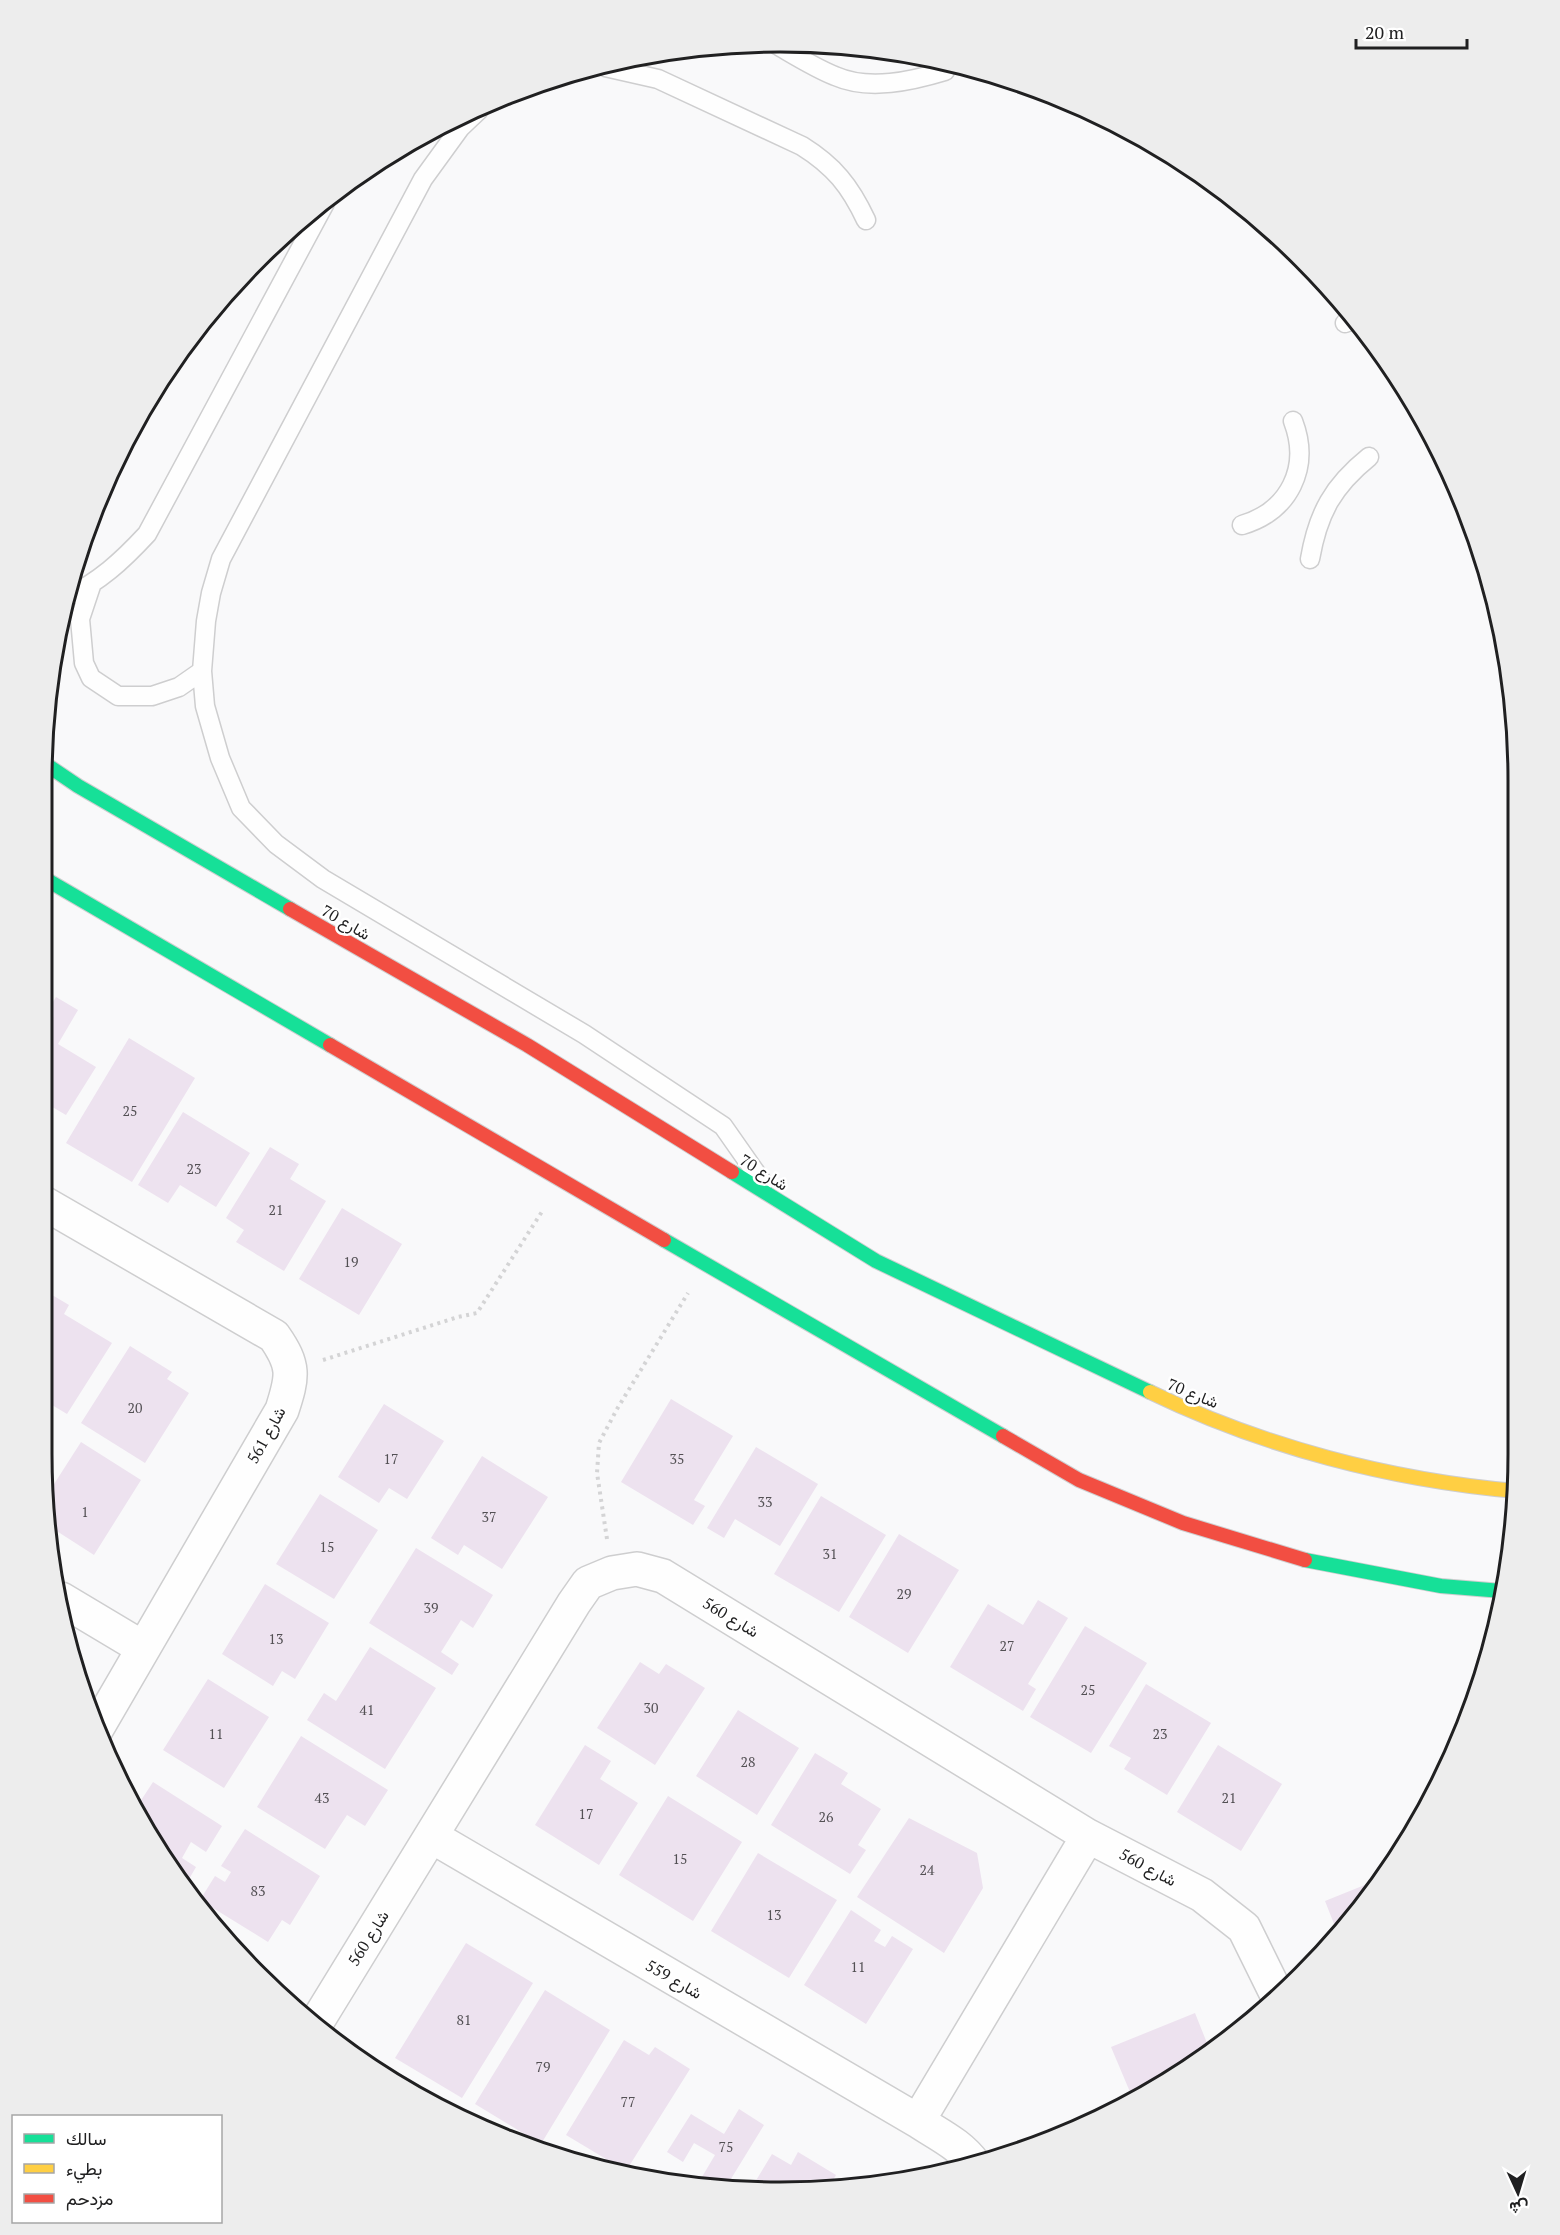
<svg xmlns="http://www.w3.org/2000/svg" width="1560" height="2235" viewBox="0 0 1560 2235" font-family="'PT Serif',Vazirmatn,serif">
  <rect width="100%" height="100%" fill="#f9f9fa"/>
  <path fill="#ede2ef" d="M 56,997 L 78,1010 L 58,1044 L 96,1067 L 66,1115 L 42,1101 L 42,1020 Z
    M 129,1038 L 195,1078 L 132,1182 L 66,1143 Z
    M 183,1112 L 250,1153 L 216,1207 L 180,1185 L 168,1203 L 138,1185 Z
    M 270,1147 L 299,1164 L 290,1179 L 326,1201 L 284,1271 L 236,1242 L 244,1230 L 226,1218 Z
    M 342,1208 L 402,1244 L 359,1315 L 299,1279 Z
    M 42,1289 L 69,1305 L 64,1314 L 112,1343 L 67,1414 L 42,1399 Z
    M 130,1346 L 172,1372 L 167,1379 L 189,1393 L 145,1463 L 81,1423 Z
    M 671,1399 L 733,1436 L 694,1500 L 705,1506 L 693,1525 L 621,1482 Z
    M 384,1404 L 444,1441 L 407,1499 L 389,1488 L 379,1503 L 338,1477 Z
    M 81,1442 L 141,1480 L 94,1555 L 52,1528 L 47,1495 Z
    M 756,1447 L 818,1484 L 780,1546 L 735,1519 L 724,1538 L 707,1528 Z
    M 482,1456 L 548,1497 L 502,1569 L 464,1545 L 458,1555 L 431,1538 Z
    M 320,1494 L 378,1530 L 334,1599 L 276,1564 Z
    M 821,1496 L 886,1535 L 839,1612 L 774,1574 Z
    M 899,1534 L 959,1570 L 908,1653 L 849,1617 Z
    M 416,1548 L 493,1595 L 473,1628 L 461,1620 L 441,1652 L 459,1664 L 452,1675 L 369,1623 Z
    M 265,1584 L 329,1623 L 295,1679 L 282,1671 L 273,1686 L 222,1654 Z
    M 1038,1600 L 1068,1618 L 1028,1684 L 1036,1689 L 1023,1711 L 950,1667 L 988,1604 L 1023,1625 Z
    M 1085,1626 L 1147,1663 L 1091,1753 L 1030,1717 Z
    M 370,1647 L 436,1688 L 385,1769 L 307,1720 L 324,1693 L 336,1701 Z
    M 640,1662 L 659,1674 L 666,1664 L 705,1688 L 655,1765 L 597,1728 Z
    M 208,1679 L 269,1717 L 224,1788 L 163,1750 Z
    M 1146,1684 L 1211,1723 L 1167,1795 L 1124,1769 L 1131,1758 L 1109,1746 Z
    M 738,1710 L 799,1748 L 757,1815 L 696,1776 Z
    M 301,1736 L 388,1790 L 365,1826 L 347,1815 L 325,1849 L 257,1807 Z
    M 585,1745 L 611,1761 L 600,1779 L 638,1803 L 599,1865 L 535,1825 Z
    M 1218,1745 L 1282,1784 L 1241,1851 L 1177,1812 Z
    M 815,1753 L 848,1773 L 841,1784 L 881,1809 L 858,1845 L 866,1850 L 850,1874 L 771,1825 Z
    M 153,1782 L 222,1826 L 206,1852 L 191,1842 L 182,1858 L 196,1867 L 185,1886 L 166,1865 L 136,1808 Z
    M 668,1796 L 742,1842 L 693,1921 L 619,1875 Z
    M 909,1818 L 977,1853 L 983,1888 L 944,1953 L 857,1897 Z
    M 245,1829 L 320,1876 L 290,1925 L 282,1920 L 268,1942 L 200,1900 L 215,1876 L 225,1882 L 231,1872 L 221,1866 Z
    M 758,1853 L 837,1900 L 789,1978 L 711,1931 Z
    M 1382,1878 L 1366,1904 L 1338,1934 L 1325,1901 Z
    M 851,1910 L 881,1930 L 874,1941 L 885,1947 L 892,1936 L 913,1949 L 866,2024 L 804,1985 Z
    M 466,1943 L 533,1983 L 462,2098 L 395,2058 Z
    M 545,1990 L 610,2030 L 541,2144 L 475,2104 Z
    M 1195,2013 L 1209,2048 L 1133,2099 L 1111,2047 Z
    M 624,2040 L 649,2055 L 655,2047 L 690,2069 L 626,2171 L 566,2135 Z
    M 739,2109 L 764,2125 L 726,2187 L 696,2187 L 715,2155 L 694,2143 L 683,2162 L 667,2152 L 691,2114 L 724,2134 Z
    M 798,2152 L 836,2175 L 829,2187 L 752,2187 L 772,2154 L 791,2165 Z"/>
  <g fill="none" stroke-linecap="round" stroke-linejoin="round">
    <defs>
      <path id="lane" d="M 777,45 C 796,56 815,68 835,76 C 869,91 912,81 945,71
        M 605,67 L 658,79 L 802,146 C 834,166 850,186 866,220
        M 479,110 L 460,128 L 423,179 L 221,559 L 211,593 L 206,621 L 202,671 L 205,706 L 220,758 L 241,808 L 276,844 L 323,879 L 584,1034 L 723,1126 L 763,1183
        M 1345,323 L 1353,320
        M 1242,525 C 1289,511 1311,468 1293,421
        M 1310,559 C 1318,513 1333,486 1369,457
        M 91,586 L 80,619 L 84,663 L 91,678 L 118,696 L 152,696 L 179,687 L 202,671
        M 66,598 C 100,581 121,562 147,534 L 325,203"/>
      <path id="street" d="M 42,1202 L 274,1336 C 295,1366 293,1376 282,1410 L 96,1730
        M 61,1599 L 143,1648
        M 431,1836 L 918,2121
        M 315,2025 L 574,1603 L 588,1583 L 612,1573 L 637,1569 L 663,1576 L 1088,1836 L 1202,1895 L 1244,1928 L 1278,1997
        M 974,2164 C 960,2144 937,2134 918,2121 L 1088,1836"/>
      <path id="fast" d="M 44,763 L 78,786 L 290,909
        M 42,877 L 330,1045
        M 732,1172 L 876,1261 L 1150,1392
        M 664,1240 L 1003,1436
        M 1305,1560 L 1441,1586 L 1502,1591"/>
      <path id="slow" d="M 1150,1392 C 1264,1447 1390,1480 1516,1491"/>
      <path id="jam" d="M 290,909 L 527,1045 L 732,1172
        M 330,1045 L 664,1240
        M 1003,1436 L 1079,1480 L 1183,1523 L 1305,1560"/>
    </defs>
    <use href="#lane" stroke="#cececf" stroke-width="21"/>
    <use href="#street" stroke="#cececf" stroke-width="36"/>
    <use href="#fast" stroke="#cececf" stroke-width="16"/>
    <use href="#slow" stroke="#cececf" stroke-width="16"/>
    <use href="#jam" stroke="#cececf" stroke-width="16"/>
    <path stroke="#d4d4d5" stroke-width="4" stroke-dasharray="3 4.5" stroke-linecap="butt" d="M 323,1360 L 458,1317 L 477,1313 L 543,1210
      M 607,1539 L 597,1473 L 599,1443 L 617,1409 L 688,1293"/>
    <use href="#lane" stroke="#fefefe" stroke-width="18"/>
    <use href="#street" stroke="#fefefe" stroke-width="33"/>
    <use href="#fast" stroke="#16e098" stroke-width="14"/>
    <use href="#slow" stroke="#ffcf43" stroke-width="14"/>
    <use href="#jam" stroke="#f24e42" stroke-width="14"/>
  </g>
  <g text-anchor="middle" stroke-width="5" stroke-linejoin="round" paint-order="stroke">
    <g font-size="14" fill="#535054">
      <text x="130" y="1116">25</text>
      <text x="194" y="1174">23</text>
      <text x="276" y="1215">21</text>
      <text x="351" y="1267">19</text>
      <text x="135" y="1413">20</text>
      <text x="391" y="1464">17</text>
      <text x="677" y="1464">35</text>
      <text x="765" y="1507">33</text>
      <text x="85" y="1517">1</text>
      <text x="489" y="1522">37</text>
      <text x="327" y="1552">15</text>
      <text x="830" y="1559">31</text>
      <text x="904" y="1599">29</text>
      <text x="431" y="1613">39</text>
      <text x="276" y="1644">13</text>
      <text x="1007" y="1651">27</text>
      <text x="1088" y="1695">25</text>
      <text x="651" y="1713">30</text>
      <text x="367" y="1715">41</text>
      <text x="216" y="1739">11</text>
      <text x="1160" y="1739">23</text>
      <text x="748" y="1767">28</text>
      <text x="322" y="1803">43</text>
      <text x="1229" y="1803">21</text>
      <text x="586" y="1819">17</text>
      <text x="826" y="1822">26</text>
      <text x="680" y="1864">15</text>
      <text x="927" y="1875">24</text>
      <text x="258" y="1896">83</text>
      <text x="774" y="1920">13</text>
      <text x="858" y="1972">11</text>
      <text x="464" y="2025">81</text>
      <text x="543" y="2072">79</text>
      <text x="628" y="2107">77</text>
      <text x="726" y="2152">75</text>
    </g>
    <g font-size="16" fill="#202021" stroke="#fff">
      <text transform="translate(346 922) rotate(30)" y="6">شارع 70</text>
      <text transform="translate(764 1172) rotate(32)" y="6">شارع 70</text>
      <text transform="translate(1193 1393) rotate(22)" y="6">شارع 70</text>
      <text transform="translate(266 1435) rotate(-61)" y="6">شارع 561</text>
      <text transform="translate(731 1617) rotate(31)" y="6">شارع 560</text>
      <text transform="translate(1148 1867) rotate(28)" y="6">شارع 560</text>
      <text transform="translate(368 1938) rotate(-58)" y="6">شارع 560</text>
      <text transform="translate(674 1979) rotate(30)" y="6">شارع 559</text>
    </g>
  </g>
  <path d="M0 0H1560V2235H0ZM780 52H780A728 728 0 0 1 1508 780V1454A728 728 0 0 1 780 2182H780A728 728 0 0 1 52 1454V780A728 728 0 0 1 780 52Z" fill="#ededed" fill-rule="evenodd"/>
  <path fill="none" stroke="#202021" stroke-width="3" d="M780 52H780A728 728 0 0 1 1508 780V1454A728 728 0 0 1 780 2182H780A728 728 0 0 1 52 1454V780A728 728 0 0 1 780 52Z"/>
  <rect x="12" y="2115" width="210" height="108" fill="#ffffff" stroke="#a6a6a6" stroke-width="1.5"/>
  <rect x="24" y="2134" width="30" height="9" fill="#16e098" stroke="#a6a6a6" stroke-width="1.5"/>
  <text x="66" y="2145" font-size="18" fill="#202021">سالك</text>
  <rect x="24" y="2164" width="30" height="9" fill="#ffcf43" stroke="#a6a6a6" stroke-width="1.5"/>
  <text x="66" y="2175" font-size="18" fill="#202021">بطيء</text>
  <rect x="24" y="2194" width="30" height="9" fill="#f24e42" stroke="#a6a6a6" stroke-width="1.5"/>
  <text x="66" y="2205" font-size="18" fill="#202021">مزدحم</text>
  <g transform="translate(1518 2193) rotate(176)" stroke="#ffffff" stroke-width="4.5" paint-order="stroke">
  <path d="M0-4.5L10 22L0 15L-10 22Z" fill="#202021"/>
  <text y="-9" font-size="16" font-weight="bold" text-anchor="middle" fill="#202021">ش</text>
  </g>
  <path d="M1356 39v9h111v-9" fill="none" stroke="#202021" stroke-width="3"/>
  <text x="1365" y="39" font-size="18" fill="#202021" stroke="#ffffff" stroke-width="4.5" paint-order="stroke">20 m</text>
</svg>
